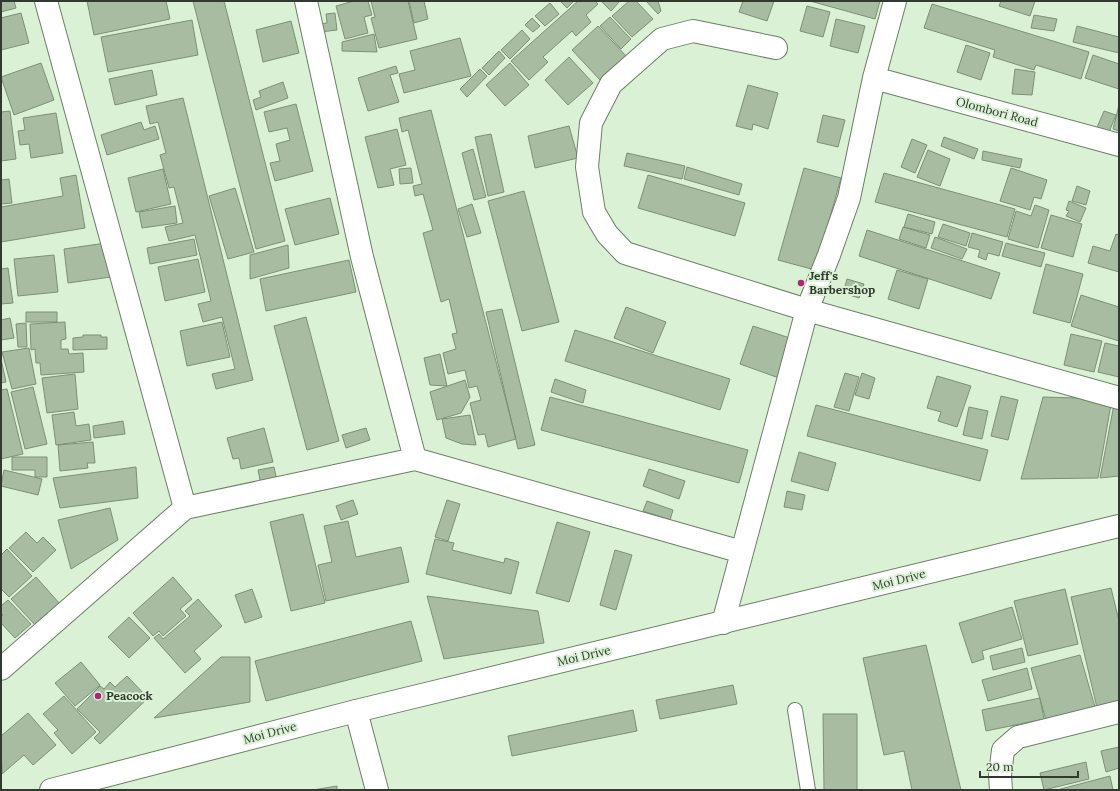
<svg xmlns="http://www.w3.org/2000/svg" width="1120" height="791" viewBox="0 0 1120 791" font-family="Lora,serif">
  <rect width="100%" height="100%" fill="#daf1d5"/>
  <path fill="#a7bca1" stroke="#7c9077" d="M 1,1 L 14,1 L 16,8 L 1,12 Z
    M 87,1 L 166,1 L 170,19 L 94,35 Z
    M 193,1 L 224,1 L 285,241 L 256,249 Z
    M 354,1 L 368,1 L 372,15 L 364,17 L 368,33 L 345,39 L 336,6 Z
    M 371,1 L 408,1 L 417,39 L 379,48 L 371,18 L 375,17 Z
    M 409,1 L 424,1 L 428,19 L 414,23 Z
    M 560,1 L 574,1 L 567,8 Z
    M 578,1 L 595,1 L 598,4 L 586,15 L 591,22 L 576,36 L 572,31 L 543,57 L 548,62 L 529,80 L 511,61 Z
    M 601,1 L 620,1 L 611,11 Z
    M 629,1 L 636,1 L 653,19 L 632,37 L 612,16 Z
    M 646,1 L 658,1 L 661,11 L 658,14 Z
    M 743,1 L 774,1 L 767,21 L 739,12 Z
    M 810,1 L 880,1 L 875,19 Z
    M 1001,1 L 1035,1 L 1030,16 L 999,6 Z
    M 550,3 L 559,14 L 545,26 L 535,16 Z
    M 932,4 L 1089,52 L 1081,79 L 1036,65 L 1034,70 L 993,57 L 995,50 L 924,28 Z
    M 807,6 L 830,12 L 823,37 L 800,31 Z
    M 21,13 L 29,43 L 1,50 L 1,18 Z
    M 335,13 L 337,30 L 320,32 L 319,24 L 327,23 L 326,14 Z
    M 1034,15 L 1057,19 L 1054,31 L 1031,28 Z
    M 610,17 L 631,39 L 621,49 L 600,26 Z
    M 532,18 L 540,26 L 533,32 L 525,25 Z
    M 836,19 L 865,26 L 858,53 L 830,46 Z
    M 192,20 L 198,55 L 108,72 L 101,37 Z
    M 291,21 L 299,53 L 263,62 L 256,30 Z
    M 598,26 L 627,57 L 601,81 L 572,50 Z
    M 1077,26 L 1119,37 L 1119,53 L 1073,42 Z
    M 522,30 L 530,39 L 510,59 L 501,50 Z
    M 374,34 L 377,52 L 342,51 L 342,42 Z
    M 460,38 L 471,76 L 404,93 L 399,74 L 415,70 L 410,51 Z
    M 966,45 L 990,53 L 981,80 L 957,72 Z
    M 499,51 L 505,58 L 489,75 L 482,68 Z
    M 1093,55 L 1119,64 L 1119,89 L 1085,78 Z
    M 569,57 L 593,83 L 568,105 L 545,80 Z
    M 41,63 L 54,100 L 14,115 L 1,77 Z
    M 510,63 L 529,85 L 505,106 L 486,85 Z
    M 396,66 L 398,73 L 390,75 L 399,102 L 368,111 L 358,78 Z
    M 480,69 L 487,76 L 467,97 L 460,89 Z
    M 1015,69 L 1035,72 L 1032,95 L 1012,94 Z
    M 152,70 L 157,95 L 115,105 L 109,79 Z
    M 283,82 L 288,98 L 256,110 L 253,100 L 261,97 L 259,91 Z
    M 748,85 L 778,93 L 768,129 L 753,124 L 752,130 L 736,126 Z
    M 183,98 L 253,380 L 216,389 L 212,374 L 235,369 L 222,317 L 203,322 L 198,304 L 211,301 L 195,235 L 169,241 L 165,227 L 183,223 L 174,187 L 169,188 L 160,155 L 166,153 L 158,122 L 150,124 L 146,106 Z
    M 296,104 L 313,171 L 275,181 L 270,163 L 280,161 L 276,144 L 290,140 L 287,128 L 269,132 L 264,112 Z
    M 1119,105 L 1119,131 L 1113,129 Z
    M 431,110 L 516,439 L 488,447 L 485,434 L 478,435 L 470,403 L 481,400 L 477,386 L 469,388 L 465,370 L 448,374 L 443,353 L 456,349 L 452,334 L 457,333 L 449,299 L 441,302 L 423,233 L 433,230 L 423,194 L 415,196 L 413,186 L 422,184 L 408,130 L 402,132 L 399,118 Z
    M 10,111 L 16,159 L 1,161 L 1,112 Z
    M 1104,111 L 1116,115 L 1107,137 L 1095,132 Z
    M 56,113 L 63,153 L 31,158 L 29,144 L 20,145 L 18,131 L 25,130 L 23,118 Z
    M 823,115 L 845,120 L 838,147 L 817,142 Z
    M 141,122 L 144,130 L 155,126 L 159,139 L 107,155 L 101,135 Z
    M 569,126 L 578,158 L 535,168 L 528,136 Z
    M 397,129 L 406,165 L 390,169 L 394,185 L 378,188 L 365,137 Z
    M 491,134 L 504,192 L 488,196 L 475,137 Z
    M 944,137 L 978,149 L 974,159 L 941,146 Z
    M 912,139 L 927,145 L 915,173 L 901,167 Z
    M 473,149 L 486,197 L 474,200 L 462,153 Z
    M 928,150 L 950,159 L 940,186 L 917,177 Z
    M 983,151 L 1022,159 L 1020,168 L 982,160 Z
    M 627,153 L 685,166 L 682,179 L 624,166 Z
    M 687,167 L 742,184 L 739,195 L 684,179 Z
    M 411,168 L 413,183 L 400,184 L 399,169 Z
    M 804,168 L 841,178 L 815,270 L 778,260 Z
    M 1011,168 L 1047,180 L 1041,199 L 1034,197 L 1030,210 L 1000,201 Z
    M 163,169 L 171,204 L 136,212 L 128,178 Z
    M 884,173 L 1015,209 L 1007,237 L 875,202 Z
    M 76,175 L 85,228 L 1,242 L 1,207 L 63,196 L 60,178 Z
    M 648,175 L 745,203 L 735,236 L 638,208 Z
    M 9,179 L 12,203 L 1,204 L 1,180 Z
    M 1077,186 L 1090,191 L 1086,205 L 1072,201 Z
    M 235,188 L 254,252 L 228,259 L 209,196 Z
    M 524,191 L 559,322 L 522,331 L 488,201 Z
    M 330,198 L 339,234 L 295,245 L 285,209 Z
    M 1069,201 L 1086,208 L 1080,222 L 1066,216 L 1069,211 L 1066,210 Z
    M 472,204 L 481,233 L 467,237 L 458,209 Z
    M 1035,205 L 1049,210 L 1038,248 L 1008,239 L 1016,211 L 1031,216 Z
    M 175,206 L 177,223 L 142,228 L 139,212 Z
    M 908,214 L 935,222 L 932,234 L 904,227 Z
    M 1051,215 L 1082,224 L 1073,257 L 1041,248 Z
    M 943,224 L 970,233 L 966,246 L 938,237 Z
    M 903,227 L 930,235 L 926,248 L 899,239 Z
    M 867,230 L 1000,273 L 991,299 L 859,256 Z
    M 972,233 L 1003,242 L 999,256 L 988,253 L 986,260 L 978,257 L 980,250 L 968,247 Z
    M 1116,234 L 1119,235 L 1119,272 L 1088,263 L 1093,246 L 1110,251 Z
    M 935,237 L 967,249 L 962,259 L 931,248 Z
    M 194,239 L 197,255 L 150,264 L 147,248 Z
    M 106,243 L 111,277 L 68,283 L 64,249 Z
    M 1006,243 L 1045,253 L 1041,267 L 1002,256 Z
    M 288,245 L 289,268 L 250,279 L 250,255 Z
    M 54,255 L 58,292 L 18,296 L 14,259 Z
    M 198,259 L 205,292 L 165,301 L 158,267 Z
    M 349,260 L 356,292 L 266,311 L 260,279 Z
    M 1046,264 L 1083,274 L 1070,323 L 1033,313 Z
    M 8,268 L 13,303 L 1,304 L 1,269 Z
    M 897,270 L 928,279 L 919,309 L 888,299 Z
    M 847,279 L 864,284 L 859,298 L 843,293 Z
    M 1081,295 L 1119,307 L 1119,341 L 1071,326 Z
    M 626,307 L 666,322 L 653,353 L 614,338 Z
    M 502,309 L 535,445 L 518,449 L 486,312 Z
    M 26,312 L 57,312 L 57,322 L 26,322 Z
    M 306,317 L 339,441 L 307,450 L 274,326 Z
    M 10,318 L 14,338 L 1,340 L 1,320 Z
    M 65,322 L 66,339 L 61,340 L 61,349 L 68,349 L 69,354 L 83,353 L 84,372 L 41,375 L 40,363 L 36,363 L 35,349 L 31,350 L 30,324 Z
    M 222,322 L 230,357 L 187,366 L 180,331 Z
    M 26,323 L 27,347 L 18,347 L 16,324 Z
    M 753,326 L 793,339 L 779,378 L 740,364 Z
    M 575,330 L 730,379 L 720,410 L 565,361 Z
    M 1071,334 L 1102,341 L 1094,372 L 1064,365 Z
    M 83,335 L 101,335 L 101,337 L 107,337 L 107,349 L 73,350 L 73,338 L 83,337 Z
    M 1105,343 L 1119,346 L 1119,377 L 1098,372 Z
    M 29,348 L 36,384 L 12,389 L 2,352 Z
    M 440,354 L 447,386 L 430,385 L 424,358 Z
    M 1,359 L 6,382 L 1,383 Z
    M 845,373 L 859,377 L 849,411 L 834,407 Z
    M 862,373 L 875,378 L 869,399 L 855,395 Z
    M 75,374 L 78,409 L 47,413 L 42,378 Z
    M 937,376 L 971,386 L 957,427 L 938,421 L 941,412 L 927,408 Z
    M 555,379 L 586,390 L 583,403 L 551,392 Z
    M 465,380 L 470,397 L 461,413 L 437,420 L 430,392 Z
    M 33,387 L 47,444 L 25,449 L 11,392 Z
    M 7,389 L 23,454 L 1,459 L 1,390 Z
    M 1001,396 L 1018,400 L 1008,440 L 991,436 Z
    M 550,397 L 748,450 L 739,483 L 541,430 Z
    M 1043,397 L 1112,399 L 1098,478 L 1021,479 Z
    M 1115,399 L 1119,400 L 1119,476 L 1100,478 Z
    M 816,405 L 988,450 L 980,481 L 807,436 Z
    M 969,407 L 988,411 L 982,439 L 963,435 Z
    M 74,412 L 76,426 L 89,424 L 91,440 L 56,445 L 52,415 Z
    M 470,415 L 476,445 L 462,444 L 446,438 L 442,419 Z
    M 123,421 L 125,434 L 94,438 L 93,426 Z
    M 264,428 L 273,462 L 241,469 L 239,458 L 233,459 L 227,438 Z
    M 366,428 L 370,440 L 346,448 L 342,435 Z
    M 93,442 L 95,463 L 87,463 L 88,468 L 60,471 L 58,445 Z
    M 799,452 L 836,463 L 828,491 L 791,481 Z
    M 12,457 L 47,457 L 47,477 L 35,477 L 35,470 L 12,470 Z
    M 136,467 L 138,498 L 60,508 L 53,478 Z
    M 274,467 L 277,481 L 261,485 L 258,470 Z
    M 649,469 L 685,481 L 679,499 L 643,486 Z
    M 4,470 L 42,479 L 38,495 L 1,486 Z
    M 787,491 L 805,495 L 802,510 L 784,507 Z
    M 353,500 L 358,514 L 341,520 L 336,506 Z
    M 447,500 L 460,504 L 448,541 L 435,537 Z
    M 647,501 L 673,510 L 670,520 L 643,511 Z
    M 110,508 L 118,540 L 71,569 L 58,520 Z
    M 303,514 L 325,603 L 291,611 L 270,522 Z
    M 348,521 L 356,557 L 401,547 L 409,582 L 326,601 L 318,565 L 332,562 L 324,526 Z
    M 557,522 L 590,532 L 569,602 L 536,593 Z
    M 26,532 L 37,543 L 43,537 L 56,550 L 33,572 L 9,548 Z
    M 435,539 L 454,543 L 452,550 L 504,563 L 505,558 L 519,562 L 511,594 L 426,574 Z
    M 7,549 L 32,576 L 9,597 L 1,589 L 1,555 Z
    M 615,550 L 632,555 L 616,610 L 600,605 Z
    M 36,577 L 60,604 L 36,626 L 11,599 Z
    M 173,577 L 192,599 L 180,609 L 186,616 L 163,636 L 159,631 L 153,636 L 133,613 Z
    M 1111,588 L 1119,621 L 1119,707 L 1098,712 L 1071,597 Z
    M 252,589 L 262,617 L 245,623 L 235,595 Z
    M 1065,589 L 1078,644 L 1028,656 L 1014,601 Z
    M 427,596 L 538,611 L 544,643 L 444,659 Z
    M 198,599 L 222,626 L 194,651 L 201,659 L 185,673 L 154,638 L 159,634 L 163,639 L 190,616 L 185,611 Z
    M 8,600 L 31,624 L 15,638 L 1,623 L 1,616 L 3,615 L 1,613 L 1,606 Z
    M 1012,607 L 1022,639 L 982,651 L 984,659 L 972,663 L 959,623 Z
    M 129,617 L 150,638 L 129,658 L 108,637 Z
    M 411,621 L 422,661 L 266,701 L 255,661 Z
    M 926,645 L 961,790 L 912,790 L 904,751 L 884,755 L 863,658 Z
    M 1022,648 L 1025,662 L 993,670 L 990,656 Z
    M 1080,655 L 1095,707 L 1046,720 L 1031,668 Z
    M 221,657 L 250,657 L 250,702 L 154,718 Z
    M 81,662 L 100,685 L 75,706 L 55,683 Z
    M 1027,668 L 1032,689 L 988,701 L 982,680 Z
    M 127,676 L 148,698 L 100,744 L 94,738 L 100,732 L 77,709 L 100,686 L 104,689 L 110,682 L 115,687 Z
    M 733,685 L 737,704 L 660,719 L 656,700 Z
    M 64,696 L 96,732 L 72,754 L 54,733 L 58,730 L 43,714 Z
    M 1040,698 L 1044,719 L 986,731 L 982,710 Z
    M 633,710 L 637,731 L 512,756 L 508,736 Z
    M 28,713 L 56,745 L 33,765 L 24,755 L 2,774 L 1,736 Z
    M 823,714 L 857,714 L 857,790 L 824,790 Z
    M 1119,747 L 1119,768 L 1106,772 L 1101,751 Z
    M 1086,762 L 1089,779 L 1044,790 L 1040,773 Z
    M 1110,776 L 1113,790 L 1057,790 Z
    M 337,786 L 337,790 L 313,790 Z"/>
  <g fill="none" stroke-linecap="round" stroke-linejoin="round">
    <defs>
      <path id="lane" d="M 795,710 L 808,790"/>
      <path id="street" d="M 46,1 L 185,508
        M 306,1 L 362,257 L 415,459
        M 776,48 L 693,31 L 662,39 L 611,84 L 591,123 L 587,167 L 594,212 L 607,234 L 625,253 L 807,310 L 1119,398
        M 874,78 L 1119,145
        M 723,623 L 807,310 L 829,255 L 849,198 L 874,78 L 895,1
        M 1,669 L 185,508 L 415,459 L 742,552
        M 356,711 L 377,790
        M 1001,790 L 1000,775 L 1003,750 L 1018,737 L 1119,712"/>
      <path id="secondary" d="M 51,790 L 356,711 L 1119,526"/>
    </defs>
    <use href="#lane" stroke="#6b7f66" stroke-width="16"/>
    <use href="#street" stroke="#6b7f66" stroke-width="24"/>
    <use href="#secondary" stroke="#6b7f66" stroke-width="24"/>
    <use href="#lane" stroke="#fff" stroke-width="14"/>
    <use href="#street" stroke="#fff" stroke-width="22"/>
    <use href="#secondary" stroke="#fff" stroke-width="22"/>
  </g>
  <g fill="#a92774" stroke="#daf1d5" stroke-width="1.5">
    <circle cx="801" cy="283" r="4"/>
    <circle cx="98" cy="696" r="4"/>
  </g>
  <g text-anchor="middle" stroke-width="4" stroke-linejoin="round" paint-order="stroke">
    <g font-size="12" fill="#313a2f" stroke="#daf1d5">
      <text transform="translate(997 112) rotate(15)" y="4">Olombori Road</text>
      <text transform="translate(899 580) rotate(-14)" y="4">Moi Drive</text>
      <text transform="translate(584 656) rotate(-13)" y="4">Moi Drive</text>
      <text transform="translate(270 733) rotate(-15)" y="4">Moi Drive</text>
    </g>
    <g font-size="12" font-weight="bold" fill="#313a2f" stroke="#daf1d5" text-anchor="start">
      <text x="809" y="280">Jeff's<tspan x="809" dy="14">Barbershop</tspan></text>
      <text x="106" y="700">Peacock</text>
    </g>
  </g>
  <rect width="1120" height="791" fill="none" stroke="#313a2f" stroke-width="4"/>
  <path d="M980 771v6h98v-6" fill="none" stroke="#313a2f" stroke-width="2"/>
  <text x="986" y="771" font-size="12" fill="#313a2f" stroke="#daf1d5" stroke-width="3" paint-order="stroke">20 m</text>
</svg>
